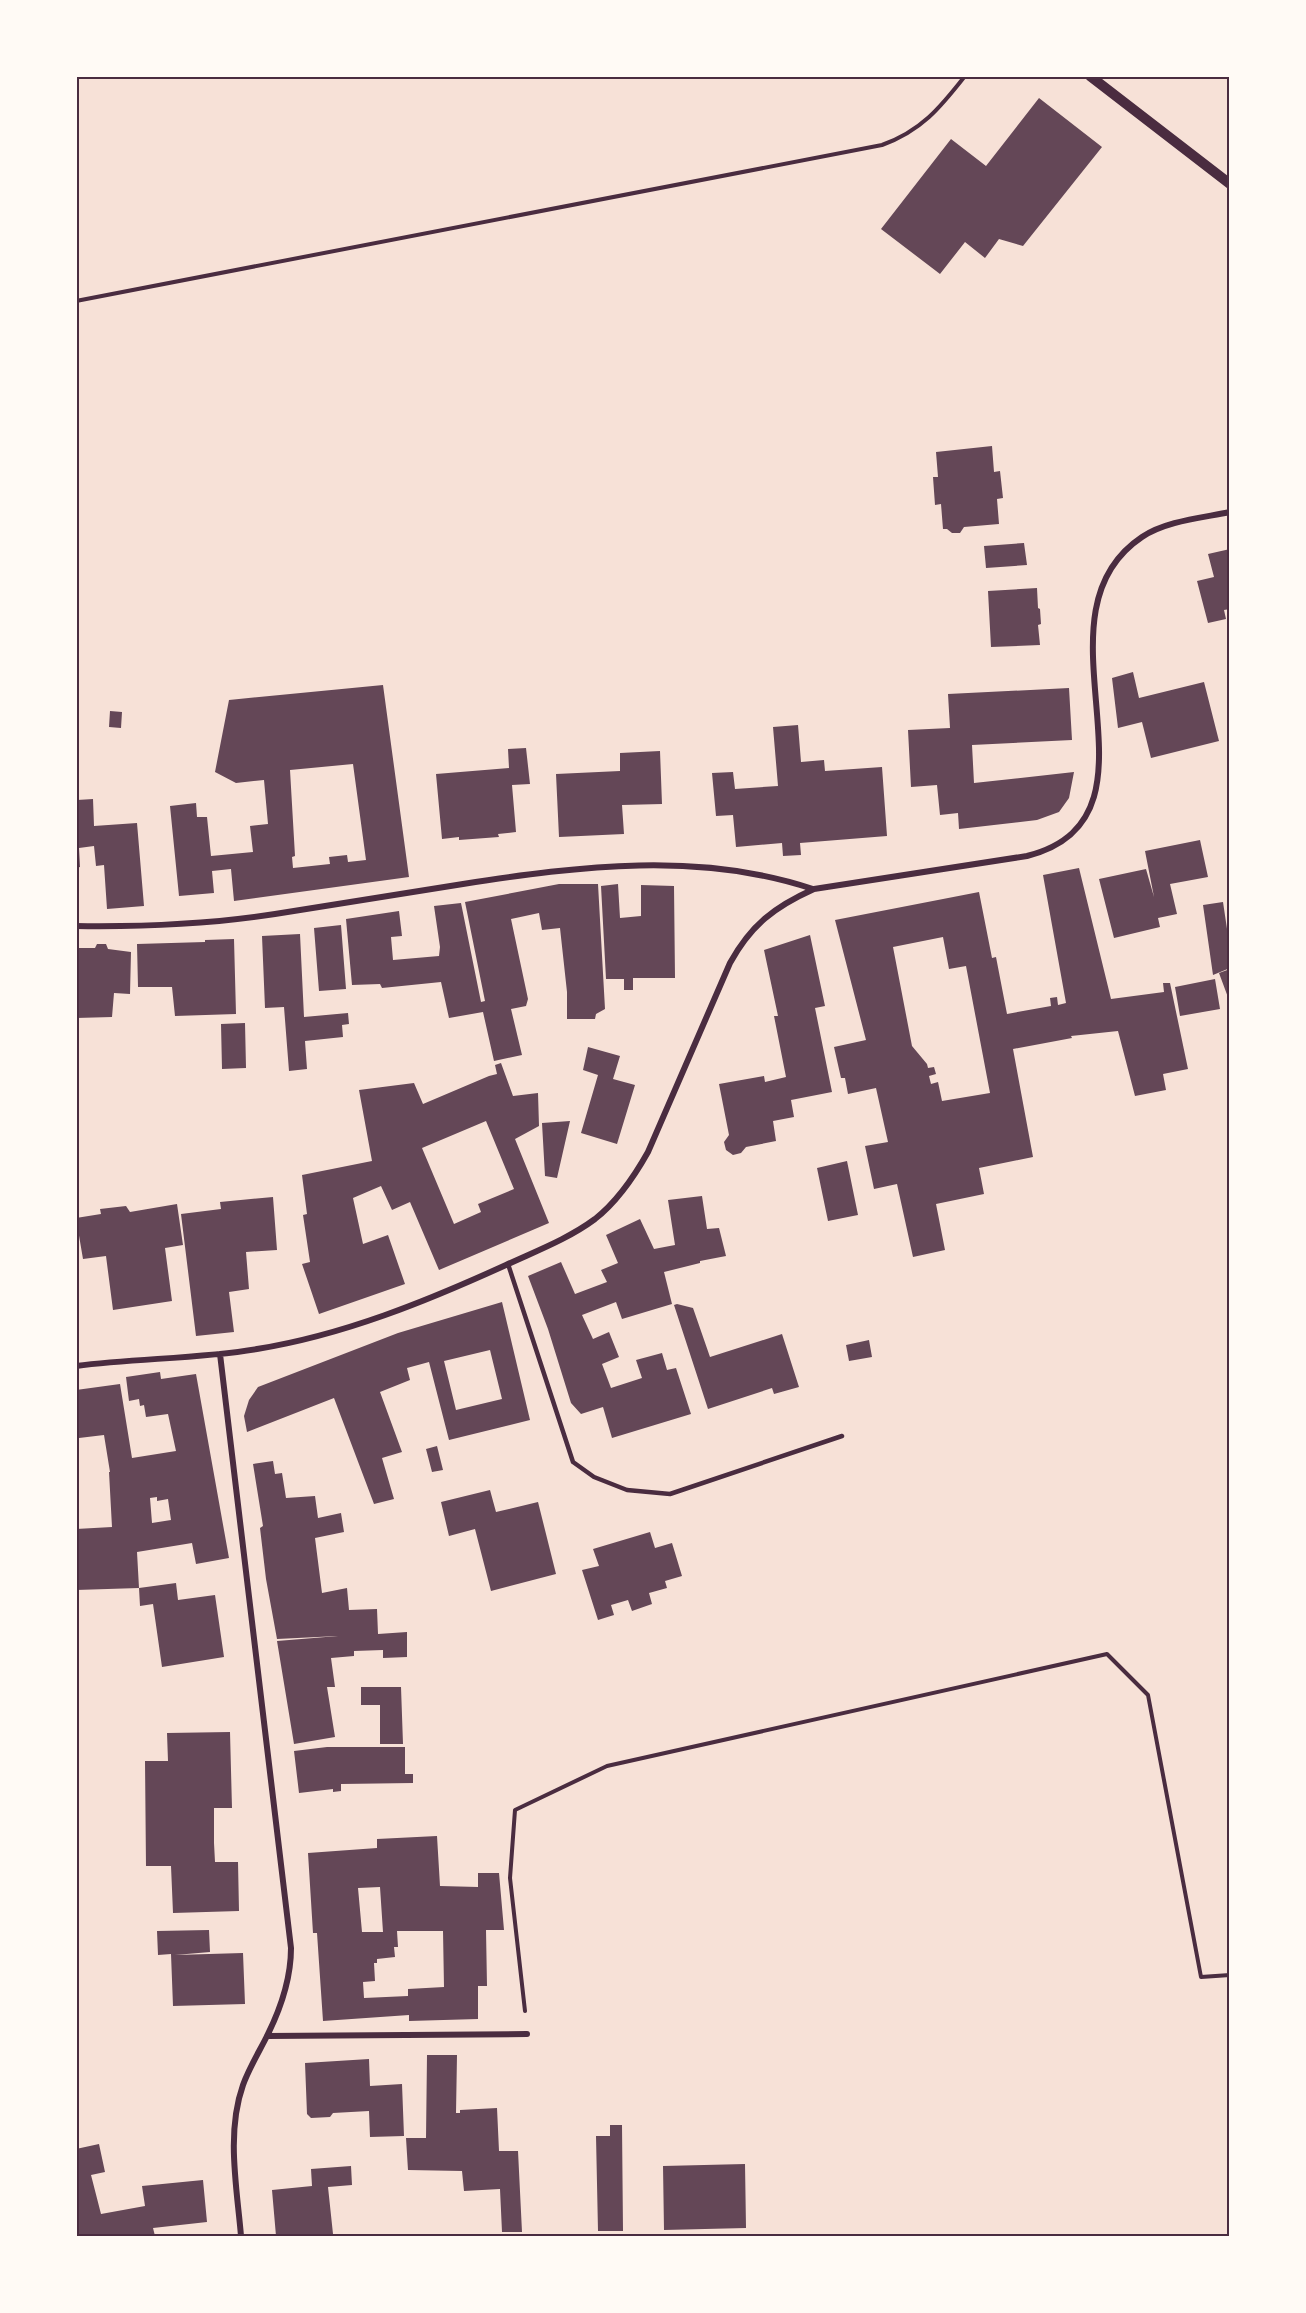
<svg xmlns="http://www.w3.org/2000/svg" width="1306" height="2313" viewBox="0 0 1306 2313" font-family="Roboto,sans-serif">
  <rect width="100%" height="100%" fill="#f7e1d7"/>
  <path fill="#644757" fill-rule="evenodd" d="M 1039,98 L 1102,147 L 1023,246 L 999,239 L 985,258 L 965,242 L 940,274 L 881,229 L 951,139 L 986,166 Z
    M 992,446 L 994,472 L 1000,471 L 1003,498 L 997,499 L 999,524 L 964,527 L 960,533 L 952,533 L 947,529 L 943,529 L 941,504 L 935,505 L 933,477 L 938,477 L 936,452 Z
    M 1024,543 L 1027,565 L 986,568 L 984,546 Z
    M 1230,549 L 1230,609 L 1224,610 L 1226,619 L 1208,623 L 1197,581 L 1214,577 L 1208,554 Z
    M 1037,588 L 1038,608 L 1040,609 L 1041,624 L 1038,625 L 1040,645 L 991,647 L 988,591 Z
    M 1133,672 L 1139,698 L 1204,682 L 1219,741 L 1151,758 L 1142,722 L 1118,728 L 1112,678 Z
    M 383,685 L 409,877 L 234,901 L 231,869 L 212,871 L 214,893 L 179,896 L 170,806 L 196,803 L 197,817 L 207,817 L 211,856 L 253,852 L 250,826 L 268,824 L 264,780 L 236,783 L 215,772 L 229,700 ZM 353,764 L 366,860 L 348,862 L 347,855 L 329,857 L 330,864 L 293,868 L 292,857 L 295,856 L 290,770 Z
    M 1069,688 L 1072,740 L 972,745 L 974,783 L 1074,772 L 1069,798 L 1059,812 L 1037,820 L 959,829 L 958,813 L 940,815 L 937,785 L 911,787 L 908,730 L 950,728 L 948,694 Z
    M 110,711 L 122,712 L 121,728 L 109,727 Z
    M 798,725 L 801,762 L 824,760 L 825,771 L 882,767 L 887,836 L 800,843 L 801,855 L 783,856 L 782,843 L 736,847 L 733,815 L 716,816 L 712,773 L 733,772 L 735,789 L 778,786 L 773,727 Z
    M 526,748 L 530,784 L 512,785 L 516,832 L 498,834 L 499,837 L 459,840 L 459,837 L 442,839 L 436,774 L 509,768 L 508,749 Z
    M 660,751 L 662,804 L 622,805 L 624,834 L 559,837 L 556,774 L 620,771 L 620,753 Z
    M 93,799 L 94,826 L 137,823 L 144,906 L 107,909 L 104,865 L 96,866 L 94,846 L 79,848 L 80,867 L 76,868 L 77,800 Z
    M 1200,840 L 1208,877 L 1170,884 L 1177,914 L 1158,918 L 1160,927 L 1114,938 L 1099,879 L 1146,869 L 1154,897 L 1145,851 Z
    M 1079,868 L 1111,999 L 1164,992 L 1163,983 L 1170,983 L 1188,1069 L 1163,1074 L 1166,1090 L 1135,1096 L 1118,1031 L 1071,1036 L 1072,1038 L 1013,1049 L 1033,1157 L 979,1168 L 984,1194 L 936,1204 L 945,1250 L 913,1257 L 897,1184 L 874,1189 L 865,1146 L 888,1142 L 876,1088 L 848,1094 L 845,1078 L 841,1078 L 834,1047 L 866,1040 L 835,920 L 979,892 L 992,958 L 996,957 L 1007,1014 L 1051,1006 L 1050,998 L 1057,997 L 1058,1005 L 1066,1003 L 1043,875 ZM 943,937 L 949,969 L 966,966 L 990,1093 L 942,1101 L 938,1082 L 931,1084 L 929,1076 L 936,1074 L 934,1067 L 928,1068 L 927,1064 L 912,1046 L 893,947 Z
    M 559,884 L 598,884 L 605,1009 L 596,1014 L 595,1019 L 567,1019 L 567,992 L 560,928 L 542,930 L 539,913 L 511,919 L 528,999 L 526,1006 L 511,1009 L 522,1055 L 494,1061 L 483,1012 L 449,1018 L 441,982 L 382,988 L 380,984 L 352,985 L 346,919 L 399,911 L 402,936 L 391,937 L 393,960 L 439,956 L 440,947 L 434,906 L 461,903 L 481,1002 L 485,1001 L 465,902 Z
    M 618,884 L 620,918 L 641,916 L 641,885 L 674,886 L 675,978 L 633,978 L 633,990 L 624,990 L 624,979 L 606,979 L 601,886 Z
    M 1223,902 L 1230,949 L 1230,968 L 1213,975 L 1203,905 Z
    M 341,925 L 346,989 L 319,991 L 314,928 Z
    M 300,934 L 304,1017 L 348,1013 L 349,1024 L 342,1025 L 343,1037 L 305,1041 L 307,1069 L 289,1071 L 284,1007 L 265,1008 L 262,936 Z
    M 810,935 L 825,1006 L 815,1008 L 832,1092 L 791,1100 L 794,1117 L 773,1121 L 776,1141 L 746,1147 L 741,1153 L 733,1155 L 726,1150 L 724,1142 L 729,1135 L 719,1084 L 764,1076 L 765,1082 L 786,1077 L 774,1016 L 778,1016 L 764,950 Z
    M 234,939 L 236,1014 L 175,1016 L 172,987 L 138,987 L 137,944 L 205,942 L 205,940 Z
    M 97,944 L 106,944 L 108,949 L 131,952 L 130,994 L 114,993 L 112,1017 L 76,1018 L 76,948 L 95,948 Z
    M 1230,969 L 1230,1000 L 1229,1000 L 1219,973 Z
    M 1215,979 L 1220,1009 L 1180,1016 L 1175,987 Z
    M 245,1023 L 246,1068 L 222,1069 L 221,1024 Z
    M 588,1047 L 620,1056 L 613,1079 L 635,1085 L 617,1144 L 581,1133 L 598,1075 L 583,1070 Z
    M 501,1063 L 513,1096 L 538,1093 L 539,1126 L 515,1139 L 549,1223 L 439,1270 L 410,1202 L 392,1210 L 381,1186 L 353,1198 L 363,1244 L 388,1235 L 405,1284 L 319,1314 L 302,1264 L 310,1262 L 303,1215 L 307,1214 L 302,1175 L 372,1161 L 359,1090 L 414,1083 L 423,1104 L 489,1076 L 497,1074 L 495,1065 ZM 486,1121 L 514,1189 L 478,1204 L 481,1212 L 454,1224 L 422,1148 Z
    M 570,1121 L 557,1178 L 545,1176 L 542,1123 Z
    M 847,1161 L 858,1215 L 828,1221 L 817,1168 Z
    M 702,1196 L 707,1229 L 719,1228 L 726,1256 L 700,1261 L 700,1263 L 664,1272 L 672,1304 L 622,1319 L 616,1302 L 582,1315 L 593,1339 L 609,1332 L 619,1357 L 602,1364 L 611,1388 L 642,1378 L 636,1360 L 662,1353 L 667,1370 L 676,1368 L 691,1414 L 612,1438 L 603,1407 L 581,1414 L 571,1403 L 548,1329 L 528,1276 L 561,1262 L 575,1294 L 607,1282 L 601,1270 L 618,1263 L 606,1235 L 640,1219 L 654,1249 L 675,1245 L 668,1200 Z
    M 273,1197 L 277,1250 L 246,1252 L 249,1289 L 229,1292 L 234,1332 L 196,1336 L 181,1214 L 221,1209 L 220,1202 Z
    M 177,1204 L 183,1245 L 165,1248 L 172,1301 L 113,1310 L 106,1256 L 83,1259 L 76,1218 L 101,1214 L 100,1209 L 126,1206 L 130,1212 Z
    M 502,1302 L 530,1420 L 449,1440 L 429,1362 L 407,1368 L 410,1380 L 380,1392 L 402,1452 L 382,1458 L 394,1499 L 374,1504 L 334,1398 L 247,1432 L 244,1416 L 249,1400 L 258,1387 L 398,1333 ZM 490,1350 L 502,1399 L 456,1410 L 444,1361 Z
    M 677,1304 L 693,1308 L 710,1357 L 782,1334 L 799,1387 L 774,1394 L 772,1388 L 708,1409 L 674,1305 Z
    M 869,1340 L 872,1357 L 849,1361 L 846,1345 Z
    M 160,1372 L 161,1379 L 196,1374 L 229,1558 L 196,1564 L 192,1543 L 137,1552 L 139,1588 L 76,1590 L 76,1529 L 112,1527 L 109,1472 L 110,1472 L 104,1435 L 79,1438 L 76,1421 L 76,1390 L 120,1384 L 132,1458 L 176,1451 L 168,1414 L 146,1417 L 144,1405 L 140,1406 L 139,1399 L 129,1401 L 126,1377 ZM 157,1497 L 157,1501 L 168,1499 L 171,1520 L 152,1523 L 150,1498 Z
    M 437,1446 L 443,1470 L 432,1472 L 426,1449 Z
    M 273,1461 L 275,1474 L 282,1473 L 286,1498 L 315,1496 L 318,1518 L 341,1513 L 344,1532 L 315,1538 L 322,1593 L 347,1588 L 349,1610 L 377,1609 L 378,1634 L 407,1632 L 407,1657 L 383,1658 L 383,1650 L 354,1651 L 354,1656 L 331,1658 L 335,1687 L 327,1687 L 335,1737 L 294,1744 L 277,1641 L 338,1636 L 277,1639 L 266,1579 L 260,1528 L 263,1526 L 253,1464 Z
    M 490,1490 L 496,1512 L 538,1502 L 556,1574 L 491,1591 L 475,1529 L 449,1536 L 441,1502 Z
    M 650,1532 L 655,1548 L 672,1543 L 682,1576 L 665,1581 L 667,1588 L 649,1593 L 652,1604 L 632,1611 L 628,1600 L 611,1605 L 614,1615 L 598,1620 L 582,1570 L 599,1566 L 593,1549 Z
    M 176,1583 L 178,1600 L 215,1595 L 224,1657 L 162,1667 L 153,1604 L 140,1606 L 139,1588 Z
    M 361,1687 L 401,1687 L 403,1744 L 380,1744 L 380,1705 L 361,1705 Z
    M 230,1732 L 232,1808 L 214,1808 L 214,1843 L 215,1862 L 238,1862 L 239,1911 L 173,1913 L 171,1866 L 146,1866 L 145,1761 L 168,1761 L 167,1733 Z
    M 327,1747 L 405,1747 L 405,1774 L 413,1774 L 413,1783 L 341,1784 L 341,1791 L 333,1792 L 333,1789 L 299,1793 L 294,1751 Z
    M 437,1836 L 440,1886 L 478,1887 L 478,1873 L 499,1873 L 504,1930 L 486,1930 L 487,1986 L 478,1986 L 478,2019 L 409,2021 L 409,2015 L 323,2021 L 317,1933 L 313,1933 L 308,1853 L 377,1848 L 377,1839 ZM 380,1887 L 383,1932 L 362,1932 L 358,1888 ZM 397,1931 L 443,1931 L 444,1987 L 408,1989 L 408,1996 L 364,1998 L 363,1982 L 375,1981 L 374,1963 L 377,1963 L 377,1959 L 395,1957 L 394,1947 L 398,1947 Z
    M 209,1930 L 210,1952 L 175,1955 L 243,1953 L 245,2004 L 173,2006 L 171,1954 L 158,1955 L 157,1931 Z
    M 427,2055 L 457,2055 L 456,2113 L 460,2113 L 460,2110 L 497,2108 L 499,2151 L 518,2151 L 522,2232 L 502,2232 L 500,2189 L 464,2191 L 462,2171 L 408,2170 L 406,2138 L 426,2138 Z
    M 369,2059 L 370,2086 L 402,2084 L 404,2136 L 370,2137 L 369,2111 L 333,2113 L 330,2117 L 311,2118 L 307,2114 L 305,2063 Z
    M 610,2125 L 622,2125 L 623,2231 L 598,2231 L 596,2136 L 610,2136 Z
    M 99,2144 L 105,2172 L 91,2175 L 101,2214 L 145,2206 L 142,2186 L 203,2180 L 207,2222 L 153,2228 L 155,2236 L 76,2236 L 76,2149 Z
    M 745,2164 L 746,2228 L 664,2230 L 663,2166 Z
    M 351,2166 L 352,2185 L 328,2187 L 333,2234 L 276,2236 L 272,2190 L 312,2186 L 311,2169 Z"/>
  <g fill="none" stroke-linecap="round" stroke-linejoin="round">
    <path stroke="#4a2c40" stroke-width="4" d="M 76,301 L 882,145 C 921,131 940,108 965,76
      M 525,2011 L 510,1878 L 515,1810 L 607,1766 L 1107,1654 L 1148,1695 L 1201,1977 L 1230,1975"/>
    <path stroke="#4a2c40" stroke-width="4.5" d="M 508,1264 L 573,1462 L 594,1477 L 627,1490 L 670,1494 L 842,1436"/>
    <path stroke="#4a2c40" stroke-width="6" d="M 76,926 C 143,927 210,924 275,914 C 338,904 401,894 463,884 C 579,866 700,851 813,889
      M 220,1354 L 291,1948 C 291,1979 281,2008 267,2036 C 259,2052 249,2068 243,2085 C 226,2133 237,2188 241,2236
      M 76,1366 C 137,1358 198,1359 257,1349 C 344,1335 427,1301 506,1265 C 536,1251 568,1239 595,1219 C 618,1201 634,1177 648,1152 L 730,963 C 751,925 774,907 814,889 L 1027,856 C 1180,817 1022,617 1142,537 C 1166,521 1201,518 1230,512
      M 267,2036 L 527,2034"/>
    <path stroke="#4a2c40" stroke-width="10" d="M 1090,76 L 1230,184"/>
  </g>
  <rect width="1306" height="2313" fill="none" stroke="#fffaf5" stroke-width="156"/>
  <rect x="78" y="78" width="1150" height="2157" fill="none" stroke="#4a2c40" stroke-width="2"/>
</svg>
